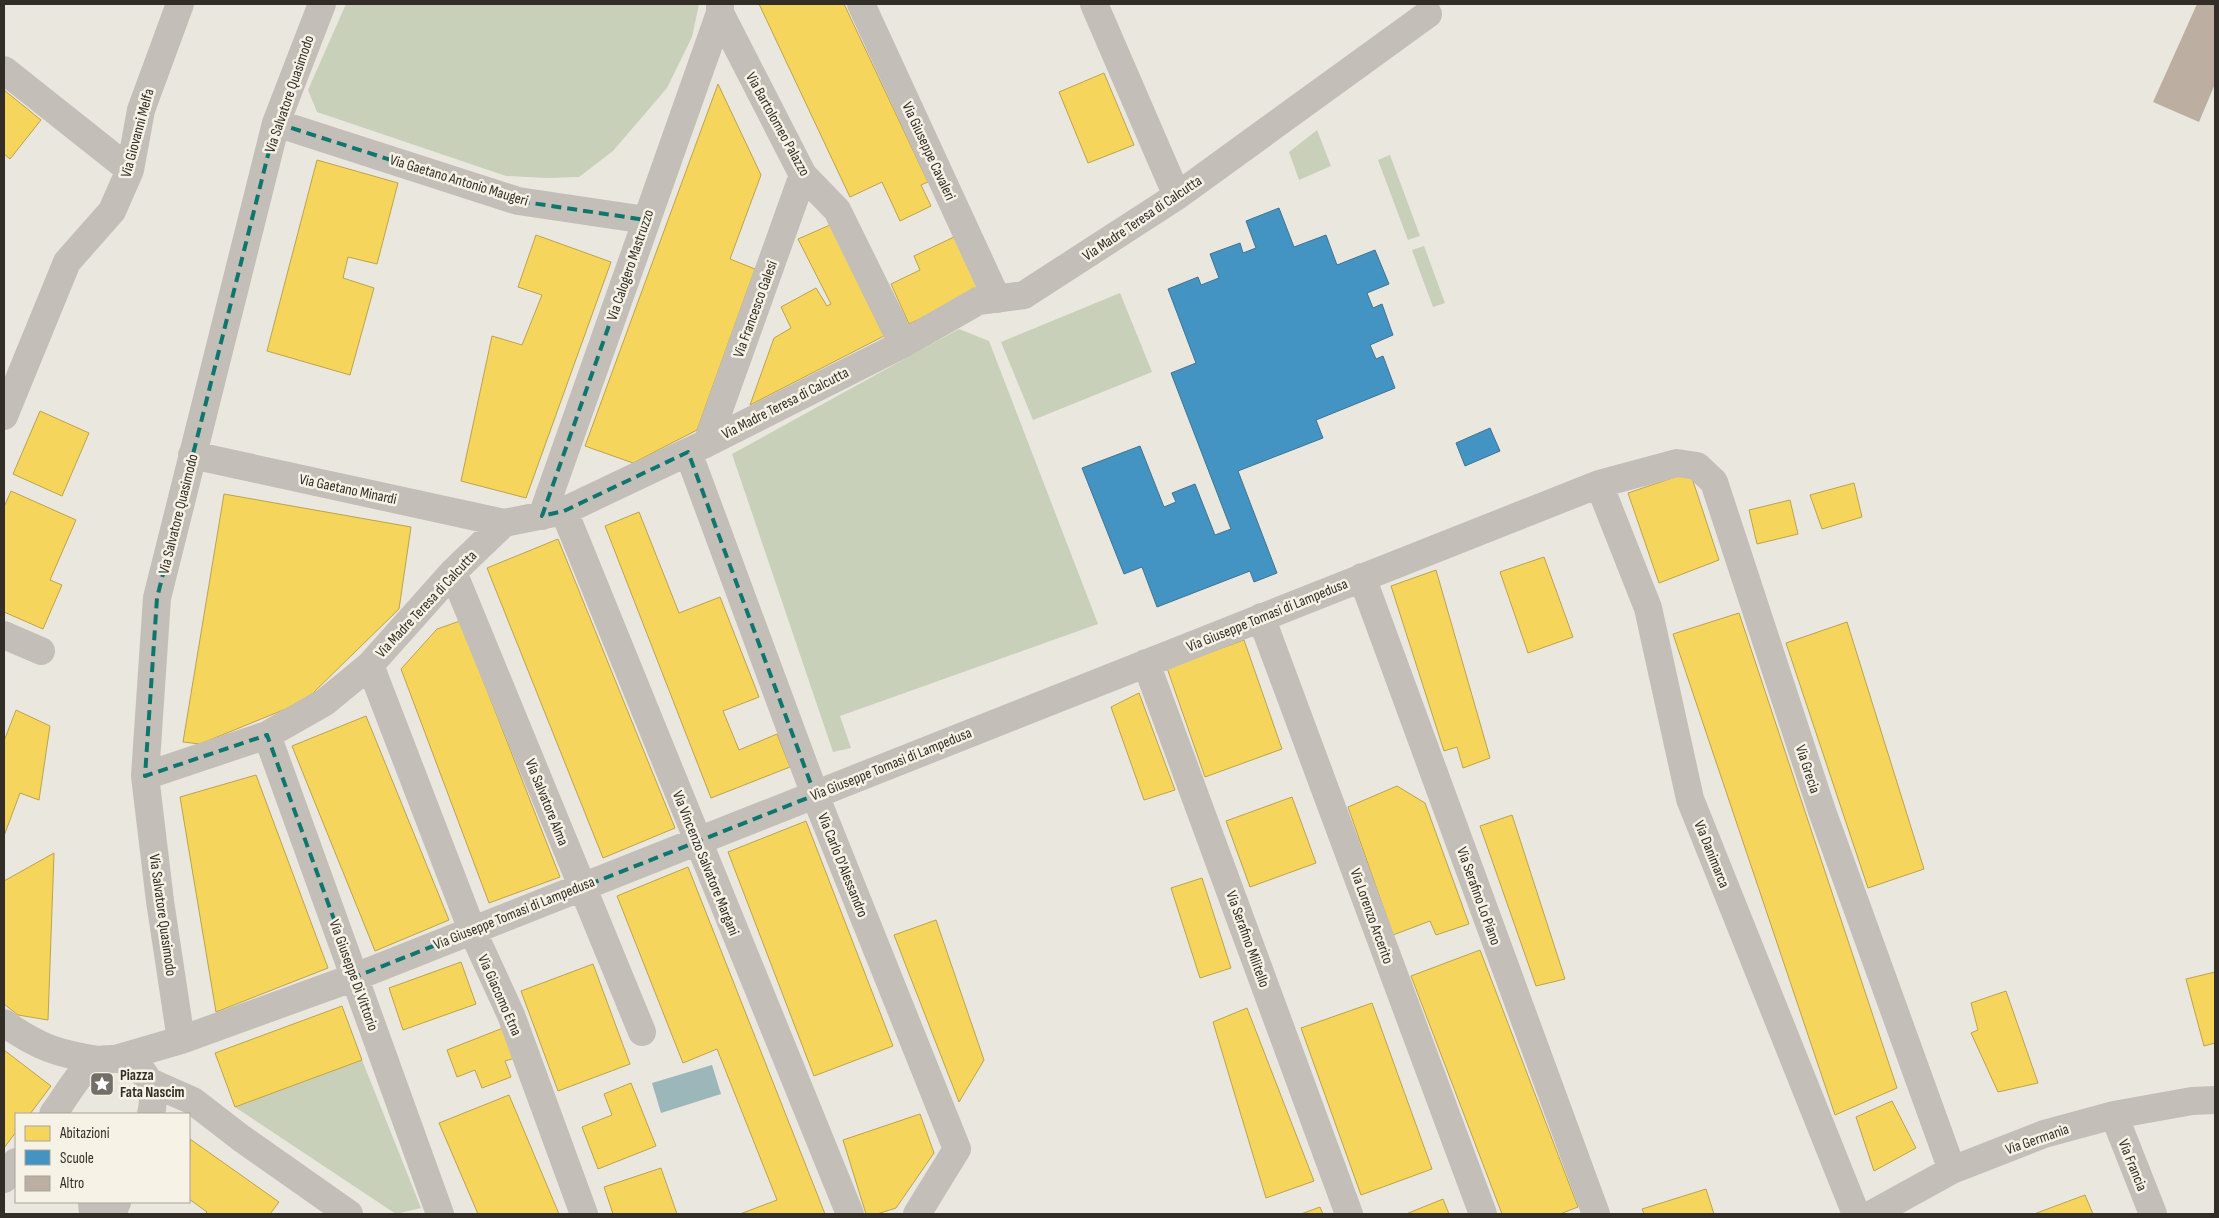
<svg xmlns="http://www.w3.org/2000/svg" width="2219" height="1218" viewBox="0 0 2219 1218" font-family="'Sofia Sans Condensed',sans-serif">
  <rect width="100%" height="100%" fill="#eae7df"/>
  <path fill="#c8d0ba" d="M 346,4 L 699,4 L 692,37 L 667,88 L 613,151 L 579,177 L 547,178 L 506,176 L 317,112 L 308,90 Z
    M 1317,130 L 1331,166 L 1299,180 L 1289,152 Z
    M 1390,155 L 1420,236 L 1408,240 L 1378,160 Z
    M 1424,246 L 1445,303 L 1433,307 L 1412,250 Z
    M 1120,293 L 1152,372 L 1033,420 L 1001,342 Z
    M 959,329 L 989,341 L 1098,624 L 840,716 L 851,748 L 833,752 L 732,454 Z
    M 362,1060 L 421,1208 L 396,1214 L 235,1107 Z"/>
  <path fill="#9cb7ba" d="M 712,1065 L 721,1094 L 661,1113 L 652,1083 Z"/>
  <path fill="#f6d55c" stroke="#bca34c" d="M 759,4 L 844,4 L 928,182 L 921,185 L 931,206 L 900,221 L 882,182 L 850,197 Z
    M 1104,73 L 1134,145 L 1088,163 L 1059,92 Z
    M 718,84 L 761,175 L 730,259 L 755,269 L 697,430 L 633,463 L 585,446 Z
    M 4,90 L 41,120 L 10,159 L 4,154 Z
    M 317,160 L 398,183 L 377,264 L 348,257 L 343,278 L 374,288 L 350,375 L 267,351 Z
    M 830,225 L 884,336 L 750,405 L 774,338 L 791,328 L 781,307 L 816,288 L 827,306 L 831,304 L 798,239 Z
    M 536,235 L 611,262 L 526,498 L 461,481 L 492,336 L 522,345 L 542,295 L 518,287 Z
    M 954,237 L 979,290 L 909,324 L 891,284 L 920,270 L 914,256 Z
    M 40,411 L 89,433 L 62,496 L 13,474 Z
    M 1690,472 L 1719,560 L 1659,583 L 1628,493 Z
    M 1854,483 L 1862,517 L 1822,529 L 1810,495 Z
    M 11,491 L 76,520 L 50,580 L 62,585 L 43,629 L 4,612 L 4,507 Z
    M 224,494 L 411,527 L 399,609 L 312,694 L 288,708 L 200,744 L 183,742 Z
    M 1790,500 L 1798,534 L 1757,544 L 1749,510 Z
    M 639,512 L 679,613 L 720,597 L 759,697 L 723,711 L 739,750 L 777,734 L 790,767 L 711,798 L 605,526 Z
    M 558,539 L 675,828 L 603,858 L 487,568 Z
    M 1544,557 L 1573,637 L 1528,653 L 1500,572 Z
    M 1436,570 L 1490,758 L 1463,768 L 1457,747 L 1444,751 L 1391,586 Z
    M 1739,613 L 1897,1088 L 1835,1115 L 1673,634 Z
    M 460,621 L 560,877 L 489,903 L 401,669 L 437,629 Z
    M 1847,622 L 1924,869 L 1868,888 L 1786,643 Z
    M 1244,640 L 1282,749 L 1205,777 L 1167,668 Z
    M 1139,693 L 1175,790 L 1144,800 L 1111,707 Z
    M 16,710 L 50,726 L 39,800 L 20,793 L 4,836 L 4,741 Z
    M 366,716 L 449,920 L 375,951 L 292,746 Z
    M 256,775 L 328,968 L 216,1012 L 180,797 Z
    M 1397,786 L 1425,803 L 1469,924 L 1436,935 L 1430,921 L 1393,935 L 1348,807 Z
    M 1292,797 L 1316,863 L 1250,887 L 1226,821 Z
    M 1512,815 L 1565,979 L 1536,986 L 1480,826 Z
    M 806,821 L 893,1046 L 814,1076 L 728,852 Z
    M 54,853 L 48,1020 L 18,1015 L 4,1004 L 4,881 Z
    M 688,867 L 825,1214 L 740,1214 L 777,1200 L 717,1049 L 683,1063 L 617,896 Z
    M 1202,878 L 1231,968 L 1200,978 L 1171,888 Z
    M 936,920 L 984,1060 L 959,1102 L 894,935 Z
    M 1480,950 L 1578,1207 L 1560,1214 L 1502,1214 L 1411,976 Z
    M 461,962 L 476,1004 L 403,1030 L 389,988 Z
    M 593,964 L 630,1064 L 558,1091 L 521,991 Z
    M 2215,972 L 2215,1043 L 2204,1046 L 2186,979 Z
    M 2006,991 L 2038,1083 L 1998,1092 L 1971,1033 L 1978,1030 L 1971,1003 Z
    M 1372,1003 L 1432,1169 L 1361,1195 L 1301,1028 Z
    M 342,1006 L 362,1060 L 235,1107 L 215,1053 Z
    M 1247,1008 L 1314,1181 L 1266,1198 L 1213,1022 Z
    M 503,1028 L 515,1058 L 505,1061 L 511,1077 L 482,1088 L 475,1070 L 457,1077 L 447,1050 Z
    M 4,1050 L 51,1086 L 30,1114 L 16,1114 L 16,1132 L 4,1148 Z
    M 631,1083 L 656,1146 L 598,1169 L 582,1127 L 612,1115 L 604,1094 Z
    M 509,1095 L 559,1214 L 478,1214 L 439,1123 Z
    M 1892,1101 L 1916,1148 L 1874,1171 L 1856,1117 Z
    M 920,1114 L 934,1153 L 896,1208 L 877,1214 L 866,1214 L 843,1140 Z
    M 190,1139 L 279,1202 L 270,1214 L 205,1214 L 207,1212 L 189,1199 Z
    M 661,1168 L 677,1214 L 613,1214 L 604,1187 Z
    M 1706,1189 L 1714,1214 L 1644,1214 L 1642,1209 Z
    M 2085,1195 L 2093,1214 L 2034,1214 Z
    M 1443,1199 L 1449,1214 L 1406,1214 Z
    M 1320,1207 L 1323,1214 L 1301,1214 Z"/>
  <path fill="#4393c3" stroke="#3e7494" d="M 1279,208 L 1294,247 L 1326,235 L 1337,265 L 1375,250 L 1389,284 L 1367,293 L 1373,308 L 1382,304 L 1393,335 L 1370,345 L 1376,359 L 1383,356 L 1395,388 L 1316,420 L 1323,438 L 1238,471 L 1277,573 L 1254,582 L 1250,571 L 1157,607 L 1142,567 L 1124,574 L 1082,468 L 1140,446 L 1164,507 L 1176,502 L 1172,493 L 1195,484 L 1215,535 L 1231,529 L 1171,373 L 1196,363 L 1168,289 L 1198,277 L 1201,285 L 1219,278 L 1210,254 L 1240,243 L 1243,253 L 1256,248 L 1246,221 Z
    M 1490,428 L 1500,451 L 1465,466 L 1456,443 Z"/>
  <path fill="#bdaea2" d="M 2197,4 L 2215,4 L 2215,84 L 2199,122 L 2153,102 Z"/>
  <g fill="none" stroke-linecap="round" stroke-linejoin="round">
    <path stroke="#c3beb8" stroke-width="28" d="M 720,4 L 720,13 L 803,175 L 837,210 L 903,344
      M 861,4 L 997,299
      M 1094,4 L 1177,196
      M 4,70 L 130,170
      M 276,123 L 518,201 L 646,220
      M 4,416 L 67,262 L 112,211 L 130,170 L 141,110 L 180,4
      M 707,443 L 803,175
      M 688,452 L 815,795 L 957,1149 L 917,1214
      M 192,455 L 504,523
      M 1599,484 L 1648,608 L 1690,799 L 1856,1214
      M 564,511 L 850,1214
      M 542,516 L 720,13
      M 453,572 L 642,1032
      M 1362,577 L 1596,1214
      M 1261,617 L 1483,1214
      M 4,635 L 41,651
      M 1146,663 L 1349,1214
      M 370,665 L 472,930 L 511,1015 L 584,1214
      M 267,735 L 440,1214
      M 145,776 L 267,735 L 325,702 L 370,665 L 453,572 L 504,523 L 564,511 L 707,443 L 903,344 L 978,301 L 1024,295 L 1177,196 L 1428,14
      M 4,1023 C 38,1047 58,1054 99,1060
      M 181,1040 L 160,901 L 145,776 L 157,598 L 276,123 L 322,4
      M 119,1058 L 181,1040 L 355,977 L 1599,484 L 1677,463 L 1697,466 L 1714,482 L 1822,811 L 1952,1170
      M 150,1082 L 193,1101 L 241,1138 L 349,1214
      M 53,1114 C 66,1097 78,1072 96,1061 C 101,1059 106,1059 111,1059 C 142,1056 158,1088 151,1114
      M 2114,1115 L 2153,1214
      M 4,1179 L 16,1162
      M 92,1202 L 93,1214
      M 112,1214 L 117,1202
      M 1872,1214 L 1952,1170 L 2044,1134 L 2114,1115 L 2192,1101 L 2215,1100"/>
  </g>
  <path fill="none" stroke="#0f766e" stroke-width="4" stroke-dasharray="10 6" stroke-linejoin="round" d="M 276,123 L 518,201 L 646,220 L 542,516 L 564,511 L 688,452 L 815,795 L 355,977 L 267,735 L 145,776 L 157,598 Z"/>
  <defs>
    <symbol id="sight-square" viewBox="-11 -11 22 22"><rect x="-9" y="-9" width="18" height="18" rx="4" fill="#736e67" stroke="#f7f2e6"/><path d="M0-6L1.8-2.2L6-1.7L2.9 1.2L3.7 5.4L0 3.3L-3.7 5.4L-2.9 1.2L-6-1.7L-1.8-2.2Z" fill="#fff"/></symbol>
  </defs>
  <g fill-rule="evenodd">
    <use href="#sight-square" x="88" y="1070" width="28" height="28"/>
  </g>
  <g text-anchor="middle" stroke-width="5" stroke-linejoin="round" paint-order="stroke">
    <g font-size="15" fill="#332d27" stroke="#f7f2e6">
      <text transform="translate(289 94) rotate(-71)" y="5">Via Salvatore Quasimodo</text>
      <text transform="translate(778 124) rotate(61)" y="5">Via Bartolomeo Palazzo</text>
      <text transform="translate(137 133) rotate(-75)" y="5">Via Giovanni Melfa</text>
      <text transform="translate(929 151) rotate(65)" y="5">Via Giuseppe Cavaleri</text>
      <text transform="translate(459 180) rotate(17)" y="5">Via Gaetano Antonio Maugeri</text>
      <text transform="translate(1142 218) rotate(-34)" y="5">Via Madre Teresa di Calcutta</text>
      <text transform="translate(630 265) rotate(-71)" y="5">Via Calogero Mastruzzo</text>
      <text transform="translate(755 309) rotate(-70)" y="5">Via Francesco Galesi</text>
      <text transform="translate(785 403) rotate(-27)" y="5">Via Madre Teresa di Calcutta</text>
      <text transform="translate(348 489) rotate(12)" y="5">Via Gaetano Minardi</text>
      <text transform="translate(178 514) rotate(-76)" y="5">Via Salvatore Quasimodo</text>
      <text transform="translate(426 604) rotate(-47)" y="5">Via Madre Teresa di Calcutta</text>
      <text transform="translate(1267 615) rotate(-22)" y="5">Via Giuseppe Tomasi di Lampedusa</text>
      <text transform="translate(891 764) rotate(-22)" y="5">Via Giuseppe Tomasi di Lampedusa</text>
      <text transform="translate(1808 769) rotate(72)" y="5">Via Grecia</text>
      <text transform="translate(547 802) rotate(68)" y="5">Via Salvatore Alma</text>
      <text transform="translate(1712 854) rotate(68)" y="5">Via Danimarca</text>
      <text transform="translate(706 863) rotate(68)" y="5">Via Vincenzo Salvatore Margani</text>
      <text transform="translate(843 865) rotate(68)" y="5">Via Carlo D'Alessandro</text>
      <text transform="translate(1479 896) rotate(70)" y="5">Via Serafino Lo Piano</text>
      <text transform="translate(514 913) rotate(-22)" y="5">Via Giuseppe Tomasi di Lampedusa</text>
      <text transform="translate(163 915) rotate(82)" y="5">Via Salvatore Quasimodo</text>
      <text transform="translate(1372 916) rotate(70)" y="5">Via Lorenzo Arcerito</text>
      <text transform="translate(1248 939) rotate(70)" y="5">Via Serafino Militello</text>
      <text transform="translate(354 975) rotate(70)" y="5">Via Giuseppe Di Vittorio</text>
      <text transform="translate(500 995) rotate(66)" y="5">Via Giacomo Etna</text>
      <text transform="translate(2037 1139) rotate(-19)" y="5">Via Germania</text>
      <text transform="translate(2133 1165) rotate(68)" y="5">Via Francia</text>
    </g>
    <g font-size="15" font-weight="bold" fill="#332d27" stroke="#f7f2e6" text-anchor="start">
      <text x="120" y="1080">Piazza<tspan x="120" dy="17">Fata Nascim</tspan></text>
    </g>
  </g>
  <rect width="2219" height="1218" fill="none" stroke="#332d27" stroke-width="10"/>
  <rect x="15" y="1113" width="175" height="90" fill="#f7f2e6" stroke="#a9a39a"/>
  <rect x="25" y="1126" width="25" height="15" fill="#f6d55c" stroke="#a9a39a"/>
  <text x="60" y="1138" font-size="15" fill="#332d27">Abitazioni</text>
  <rect x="25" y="1150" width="25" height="15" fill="#4393c3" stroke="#a9a39a"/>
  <text x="60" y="1163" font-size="15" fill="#332d27">Scuole</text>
  <rect x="25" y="1176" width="25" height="15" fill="#bdaea2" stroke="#a9a39a"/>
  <text x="60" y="1188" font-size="15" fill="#332d27">Altro</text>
</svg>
